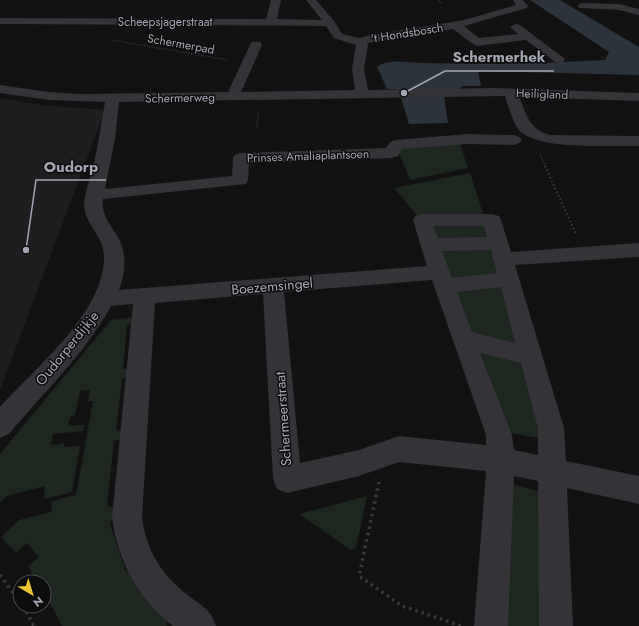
<svg xmlns="http://www.w3.org/2000/svg" width="639" height="626" viewBox="0 0 639 626" font-family="Jost,sans-serif">
  <rect width="100%" height="100%" fill="#121213"/>
  <path fill="#1e1e20" d="M 0,98 L 40,105 L 105,110 L 0,390 Z"/>
  <path fill="#1e2620" d="M 460,144 L 468,168 L 410,180 L 397,148 Z
    M 470,173 L 493,244 L 545,439 L 504,432 L 421,220 L 394,188 Z
    M 136,317 L 134,322 L 127,325 L 123,369 L 129,369 L 129,376 L 122,379 L 116,429 L 118,431 L 123,430 L 122,439 L 114,441 L 107,504 L 109,507 L 115,506 L 118,517 L 111,521 L 110,524 L 125,570 L 128,572 L 134,568 L 171,617 L 166,623 L 167,626 L 62,626 L 44,592 L 44,582 L 37,582 L 28,567 L 39,557 L 27,543 L 16,553 L 1,537 L 19,520 L 51,512 L 52,501 L 76,495 L 93,401 L 88,401 L 90,390 L 80,391 L 75,415 L 71,416 L 68,426 L 84,425 L 83,431 L 53,434 L 51,445 L 64,443 L 64,447 L 80,446 L 72,492 L 44,499 L 45,486 L 7,496 L 0,502 L 0,454 L 111,320 Z
    M 503,482 L 546,493 L 549,626 L 498,626 Z
    M 367,496 L 356,548 L 351,550 L 299,514 Z"/>
  <path fill="#2c333b" d="M 530,0 L 560,0 L 639,47 L 639,75 L 478,71 L 481,86 L 464,86 L 458,89 L 424,89 L 426,97 L 444,97 L 448,123 L 409,124 L 401,97 L 413,90 L 387,89 L 377,67 C 388,58 411,63 425,63 C 485,65 545,63 605,60 L 609,52 Z"/>
  <g fill="none" stroke-linecap="round" stroke-linejoin="round">
    <path stroke="#393a3f" stroke-width="1.5" stroke-dasharray="1 1.5" stroke-linecap="butt" d="M 439,0 L 441,3
      M 112,40 L 228,60
      M 257,128 L 258,112
      M 540,154 L 546,167"/>
    <path stroke="#393a3f" stroke-width="2" stroke-dasharray="1.5 2.5" stroke-linecap="butt" d="M 545,166 L 576,234"/>
    <path stroke="#393a3f" stroke-width="3.5" stroke-dasharray="2.5 4" stroke-linecap="butt" d="M 379,482 L 359,576 L 402,606 L 462,626
      M 0,575 L 20,602
      M 23,606 L 34,626"/>
    <path fill="#333338" fill-rule="evenodd" d="M 271,0 L 281,0 L 277,19 L 322,20 L 306,0 L 316,0 L 334,21 L 342,34 L 359,38 L 366,36 L 464,20 L 516,5 L 513,0 L 523,0 L 528,6 L 527,8 L 464,26 L 479,38 L 518,34 L 510,27 L 516,24 L 520,25 L 565,59 L 563,62 L 555,62 L 526,40 L 477,46 L 473,44 L 453,29 L 367,43 L 368,45 L 364,69 L 368,90 L 495,88 L 639,93 L 639,101 L 519,97 C 527,115 529,130 551,135 L 639,136 L 639,146 C 611,145 538,151 519,130 C 513,123 508,106 505,96 L 119,102 L 115,139 L 105,189 L 232,176 L 233,158 L 235,155 L 241,153 L 386,148 L 390,142 L 396,140 L 468,134 L 514,135 L 519,137 L 522,140 L 519,143 L 514,145 L 468,144 L 402,149 L 398,156 L 392,158 L 249,163 L 248,180 L 246,184 L 103,199 C 100,216 114,228 120,241 C 127,256 125,275 119,290 L 427,266 L 413,220 L 415,216 L 422,214 L 492,214 L 499,216 L 501,220 L 511,252 L 639,243 L 639,257 L 515,265 L 564,428 L 566,461 L 639,476 L 639,504 L 567,488 L 573,626 L 539,626 L 538,481 L 514,476 L 508,626 L 474,626 L 486,471 L 399,462 L 359,476 L 287,493 L 277,489 L 273,479 L 263,294 L 155,303 L 142,518 C 147,551 160,572 185,593 C 193,600 206,606 211,615 C 213,618 214,622 216,626 L 173,626 C 138,598 118,562 112,518 L 133,304 L 111,306 C 85,354 44,392 9,434 L 0,438 L 0,407 C 35,368 105,312 104,256 C 104,237 85,224 84,206 C 84,194 90,179 93,167 C 98,146 101,124 105,102 L 49,100 L 0,93 L 0,85 L 49,92 L 80,94 L 228,92 L 250,45 L 252,42 L 260,42 L 262,45 L 241,92 L 355,90 L 352,69 L 356,45 L 334,38 L 326,26 L 0,24 L 0,18 L 266,19 ZM 433,226 L 484,226 L 487,237 L 438,238 ZM 491,250 L 497,273 L 452,278 L 442,251 ZM 432,280 L 486,435 L 486,445 L 399,436 L 359,450 L 300,463 L 284,292 ZM 501,287 L 515,343 L 472,332 L 457,292 ZM 480,353 L 521,363 L 538,428 L 538,455 L 514,450 L 512,435 Z
      M 583,3 L 619,4 L 639,9 L 639,15 L 619,10 L 579,8 L 578,6 L 579,4 Z"/>
  </g>
  <g text-anchor="middle" stroke-width="3" stroke-linejoin="round" paint-order="stroke">
    <g font-size="12" fill="#a4a7b3" stroke="#0d0d0e">
      <text x="165" y="26">Scheepsjagerstraat</text>
      <text transform="translate(407 33) rotate(-9)" y="4">'t Hondsbosch</text>
      <text transform="translate(181 44) rotate(10)" y="4">Schermerpad</text>
      <text transform="translate(542 94) rotate(2)" y="4">Heiligland</text>
      <text transform="translate(180 98) rotate(-1)" y="4">Schermerweg</text>
      <text transform="translate(308 156) rotate(-2)" y="4">Prinses Amaliaplantsoen</text>
    </g>
    <g font-size="14" fill="#a4a7b3" stroke="#0d0d0e">
      <text transform="translate(272 286) rotate(-5)" y="5">Boezemsingel</text>
      <text transform="translate(67 348) rotate(-51)" y="5">Oudorperdijkje</text>
      <text transform="translate(283 419) rotate(-94)" y="5">Schermeerstraat</text>
    </g>
  </g>
  <path fill="none" stroke="#a4a7b3" stroke-width="1.5" d="M404 93L445 71H554M26 250L36 180H106"/>
  <g fill="#a4a7b3" stroke="#0d0d0e" stroke-width="1.5">
    <circle cx="404" cy="93" r="4"/>
    <circle cx="26" cy="250" r="4"/>
  </g>
  <g font-size="15" text-anchor="middle" font-weight="bold" fill="#a4a7b3" stroke="#0d0d0e" stroke-width="3" stroke-linejoin="round" paint-order="stroke">
    <text x="499" y="62">Schermerhek</text>
    <text x="71" y="172">Oudorp</text>
  </g>
  <g transform="translate(32 594) rotate(142)"><circle r="19" fill="#0d0d0e" stroke="#494b50"/>
  <path d="M0-3L7 15L0 10L-7 15Z" fill="#ebc432"/>
  <text y="-6" font-size="11" font-weight="bold" text-anchor="middle" fill="#a4a7b3">N</text>
  </g>
</svg>
